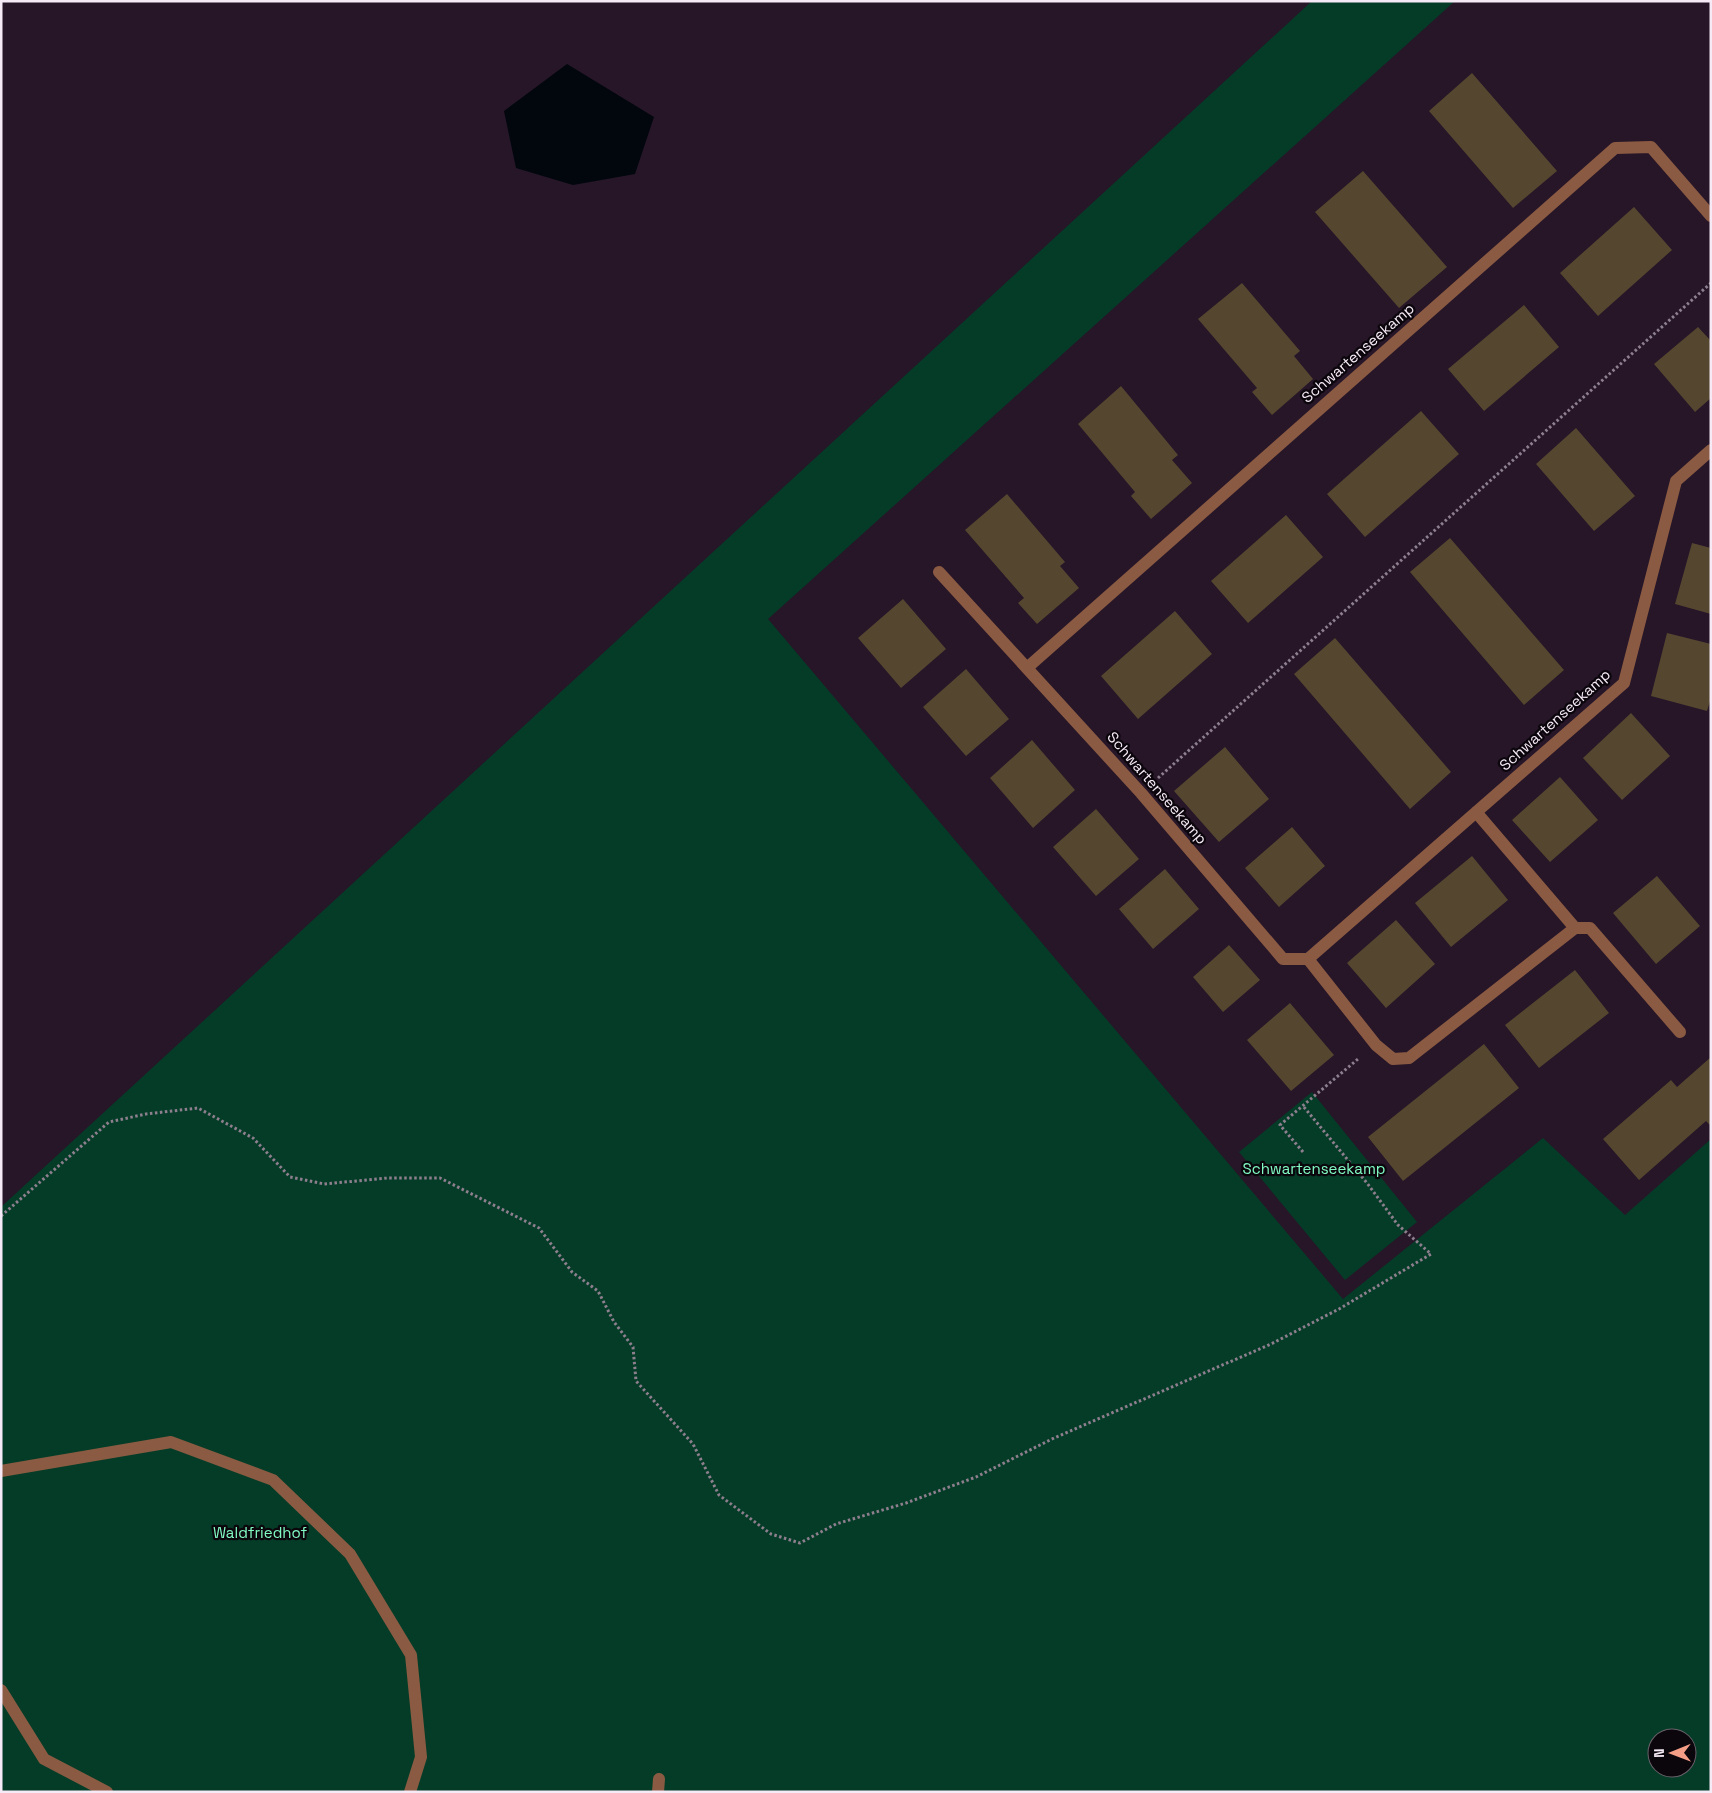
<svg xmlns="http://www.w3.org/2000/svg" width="1712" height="1793" viewBox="0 0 1712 1793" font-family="'Space Grotesk',sans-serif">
  <rect width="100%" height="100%" fill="#261628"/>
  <path fill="#053c27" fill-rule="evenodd" d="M 1312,1 L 1455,1 L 768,619 L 1343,1299 L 1543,1138 L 1625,1215 L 1711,1139 L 1711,1792 L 1,1792 L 1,1207 ZM 1657,1738 L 1687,1738 L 1687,1768 L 1657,1768 Z
    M 1312,1092 L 1417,1222 L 1345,1280 L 1239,1152 Z"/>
  <path fill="#01070d" d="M 567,64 L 654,117 L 635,174 L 573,185 L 516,168 L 504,111 Z"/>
  <path fill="#55462f" d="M 1472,73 L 1557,171 L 1513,208 L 1429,111 Z
    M 1363,171 L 1447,267 L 1399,308 L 1315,212 Z
    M 1634,207 L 1672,250 L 1598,316 L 1560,273 Z
    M 1242,283 L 1300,351 L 1294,356 L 1313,379 L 1272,415 L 1252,392 L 1257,388 L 1198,319 Z
    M 1524,305 L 1559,347 L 1484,411 L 1448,369 Z
    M 1698,327 L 1711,341 L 1711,398 L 1695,412 L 1654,364 Z
    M 1121,386 L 1178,455 L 1172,460 L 1192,483 L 1151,519 L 1131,496 L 1135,492 L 1078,424 Z
    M 1421,411 L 1459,454 L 1365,537 L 1327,494 Z
    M 1576,428 L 1635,496 L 1594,531 L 1536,464 Z
    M 1007,494 L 1065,562 L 1060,566 L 1079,588 L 1037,624 L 1018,603 L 1024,598 L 965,530 Z
    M 1286,515 L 1323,557 L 1248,623 L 1211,581 Z
    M 1450,538 L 1564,670 L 1524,705 L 1410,572 Z
    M 1692,543 L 1711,548 L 1711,614 L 1675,604 Z
    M 903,599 L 946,649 L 901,688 L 858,638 Z
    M 1175,611 L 1212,654 L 1138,719 L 1101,676 Z
    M 1667,633 L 1711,644 L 1711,698 L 1707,711 L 1651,696 Z
    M 1335,638 L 1451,772 L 1410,809 L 1294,674 Z
    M 966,669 L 1009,719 L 966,756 L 923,707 Z
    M 1631,713 L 1670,756 L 1622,800 L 1583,758 Z
    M 1032,740 L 1075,790 L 1033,828 L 990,778 Z
    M 1225,747 L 1269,799 L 1219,842 L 1174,791 Z
    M 1560,777 L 1598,820 L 1550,862 L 1512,820 Z
    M 1096,809 L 1139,859 L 1096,896 L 1053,847 Z
    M 1292,827 L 1325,866 L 1279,907 L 1245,868 Z
    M 1472,856 L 1508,900 L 1451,947 L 1415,903 Z
    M 1165,869 L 1199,909 L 1153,949 L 1119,909 Z
    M 1657,876 L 1700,926 L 1656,964 L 1613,913 Z
    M 1396,920 L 1435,964 L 1386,1008 L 1347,963 Z
    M 1229,945 L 1260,980 L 1223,1012 L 1193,977 Z
    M 1575,970 L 1609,1013 L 1539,1068 L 1505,1025 Z
    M 1290,1003 L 1334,1055 L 1291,1091 L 1247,1040 Z
    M 1484,1044 L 1519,1088 L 1403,1181 L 1368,1137 Z
    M 1711,1057 L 1711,1126 L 1706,1121 L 1639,1180 L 1603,1139 L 1671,1080 L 1677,1087 Z"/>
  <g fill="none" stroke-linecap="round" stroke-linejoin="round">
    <path stroke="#8d7f8e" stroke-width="3" stroke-dasharray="2.5 2.5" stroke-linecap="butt" d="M 1158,778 L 1711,283
      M 1303,1152 L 1280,1125 L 1358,1059
      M 1,1216 L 109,1122 L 146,1114 L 198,1108 L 253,1138 L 290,1177 L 324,1184 L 388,1178 L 440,1178 L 539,1228 L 572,1272 L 598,1291 L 614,1322 L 633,1347 L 636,1381 L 693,1444 L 719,1495 L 771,1534 L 800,1543 L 836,1524 L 906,1503 L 976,1477 L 1054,1438 L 1271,1344 L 1339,1309 L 1431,1254 L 1398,1225 L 1367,1183 L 1303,1106"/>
    <path stroke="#8b5a42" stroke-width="12" d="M 1,1471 L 171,1442 L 273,1480 L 350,1554 L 411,1655 L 421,1757 L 410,1792
      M 1,1690 L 44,1759 L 107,1792
      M 658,1792 L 659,1779"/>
    <path stroke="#8b5a42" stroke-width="12" d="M 939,572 L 1141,793 L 1283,959 L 1308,959 L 1624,683 L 1676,481 L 1711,450
      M 1028,667 L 1615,148 L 1651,147 L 1711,216
      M 1575,928 L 1590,928 L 1680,1032
      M 1308,959 L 1376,1045 L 1393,1059 L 1409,1058 L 1575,928 L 1476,812"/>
  </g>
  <g text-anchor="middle" stroke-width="4.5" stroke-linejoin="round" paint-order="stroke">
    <g font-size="15" fill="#f6eaf7" stroke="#0b050c">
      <text transform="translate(1358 353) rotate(-41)" y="5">Schwartenseekamp</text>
      <text transform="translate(1555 720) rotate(-42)" y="5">Schwartenseekamp</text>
      <text transform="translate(1157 788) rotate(49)" y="5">Schwartenseekamp</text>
    </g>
    <g font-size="15" fill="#81fbc3" stroke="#0b050c">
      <text x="1314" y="1174">Schwartenseekamp</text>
      <text x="260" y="1538">Waldfriedhof</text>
    </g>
  </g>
  <rect width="1712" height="1793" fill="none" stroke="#f6eaf7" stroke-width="5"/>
  <g transform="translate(1672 1753) rotate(269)"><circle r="24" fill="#0b050c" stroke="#69616a"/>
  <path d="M0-4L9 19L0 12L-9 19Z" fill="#f49e88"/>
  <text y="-8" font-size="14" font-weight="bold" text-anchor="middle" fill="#f6eaf7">N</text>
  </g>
</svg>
